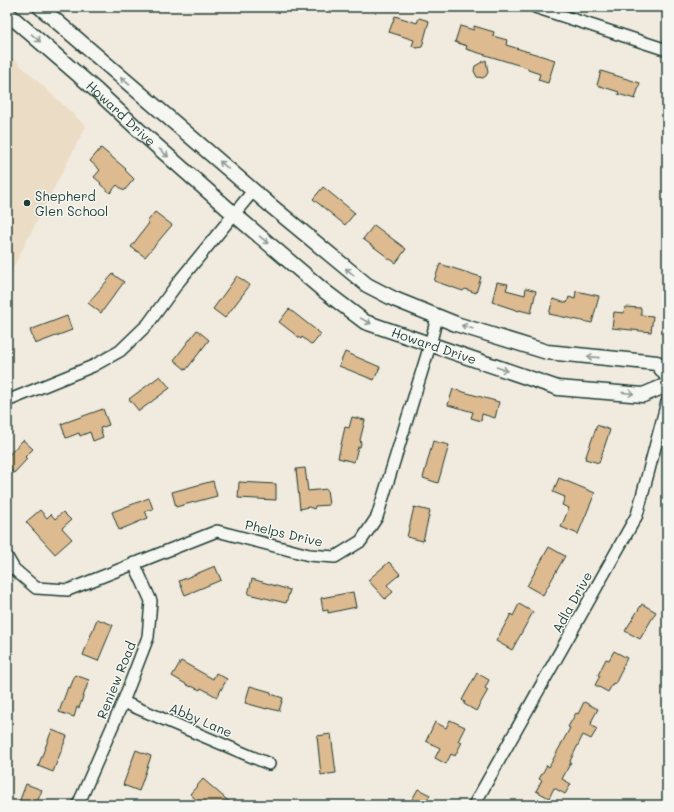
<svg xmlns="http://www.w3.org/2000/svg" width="674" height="812" viewBox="0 0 674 812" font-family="Mali,sans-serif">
  <rect width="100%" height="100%" fill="#f1eade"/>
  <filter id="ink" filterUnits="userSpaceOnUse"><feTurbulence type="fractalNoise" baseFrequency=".025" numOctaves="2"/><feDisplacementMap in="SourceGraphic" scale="8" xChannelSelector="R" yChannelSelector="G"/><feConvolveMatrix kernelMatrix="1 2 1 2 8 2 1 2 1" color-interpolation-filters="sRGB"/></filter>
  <g filter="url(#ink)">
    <path fill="#ebdcc6" d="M 7,53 L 86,126 L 7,279 Z"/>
    <path fill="#ddba8f" stroke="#1f3d34" d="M 395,16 L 417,23 L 419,18 L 429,21 L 422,47 L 417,48 L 412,46 L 414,40 L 389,32 Z
      M 460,26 L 474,30 L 474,26 L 494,32 L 493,36 L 507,40 L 506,45 L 555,60 L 548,83 L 538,80 L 540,74 L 528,70 L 528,68 L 466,49 L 467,46 L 455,42 Z
      M 486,60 L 488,72 L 486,76 L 483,78 L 477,77 L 474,71 L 475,66 Z
      M 601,71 L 640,83 L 635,99 L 618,94 L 619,92 L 597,85 Z
      M 101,148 L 126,169 L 125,170 L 134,179 L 124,191 L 117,185 L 110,193 L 100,184 L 101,183 L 94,177 L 100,170 L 90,161 Z
      M 323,187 L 355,213 L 345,225 L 313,199 Z
      M 155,212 L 172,225 L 145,257 L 131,247 L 149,223 L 147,222 Z
      M 374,225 L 406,249 L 396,263 L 390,259 L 388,260 L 386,256 L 363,239 Z
      M 440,264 L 481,277 L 476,293 L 465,289 L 463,291 L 434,281 Z
      M 113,274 L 124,282 L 101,313 L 88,303 Z
      M 237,276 L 250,285 L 225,318 L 213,309 Z
      M 497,282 L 508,284 L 506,290 L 525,295 L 526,288 L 536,291 L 531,313 L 519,310 L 519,311 L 492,302 Z
      M 576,291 L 599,296 L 592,323 L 549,314 L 553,299 L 567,303 L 569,297 L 575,299 Z
      M 625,307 L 641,308 L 641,315 L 653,316 L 651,332 L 612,328 L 614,312 L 624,313 Z
      M 289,309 L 321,334 L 312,345 L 302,337 L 301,339 L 279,322 Z
      M 67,316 L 72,330 L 35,344 L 30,330 Z
      M 197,330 L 209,340 L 186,370 L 174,360 Z
      M 345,352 L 380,367 L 374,380 L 339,366 Z
      M 160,376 L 170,388 L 139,411 L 129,399 Z
      M 453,389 L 499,402 L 495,418 L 482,414 L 481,421 L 471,418 L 473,412 L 448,405 Z
      M 103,409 L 109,425 L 100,428 L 103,437 L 93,441 L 90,432 L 80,436 L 79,433 L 66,438 L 61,424 Z
      M 352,417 L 365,420 L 360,440 L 361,443 L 360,447 L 358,447 L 354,462 L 338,458 L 345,427 L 349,428 Z
      M 597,425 L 610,430 L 599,463 L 585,459 Z
      M 23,440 L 33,449 L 25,457 L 27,459 L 14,473 L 7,467 L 7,457 Z
      M 433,441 L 449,445 L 438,483 L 423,478 Z
      M 305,468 L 308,491 L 327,489 L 329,505 L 315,506 L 314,509 L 309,507 L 300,509 L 296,469 Z
      M 559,478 L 595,493 L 578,534 L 561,527 L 569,508 L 562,505 L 565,497 L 553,492 Z
      M 213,481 L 217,496 L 176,507 L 172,492 Z
      M 239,482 L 276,484 L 276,500 L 238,498 Z
      M 149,498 L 153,509 L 145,511 L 148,518 L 119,530 L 112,512 Z
      M 414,507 L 430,511 L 423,541 L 407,537 Z
      M 40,510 L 47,518 L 51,514 L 55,519 L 63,512 L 71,520 L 62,528 L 72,539 L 55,554 L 26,522 Z
      M 549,547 L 565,556 L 543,595 L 527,586 Z
      M 389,562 L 400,574 L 387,585 L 393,592 L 385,599 L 368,580 Z
      M 215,566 L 221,580 L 185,595 L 179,581 Z
      M 252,579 L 290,590 L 286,603 L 248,594 Z
      M 353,592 L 356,607 L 328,613 L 328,610 L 323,611 L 321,598 Z
      M 519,604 L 533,612 L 512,650 L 496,641 L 511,614 L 513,616 Z
      M 642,604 L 656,612 L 640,639 L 625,631 Z
      M 97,619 L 113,625 L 98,661 L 83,655 Z
      M 614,651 L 627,658 L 622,668 L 623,668 L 615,684 L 613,683 L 608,692 L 595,685 L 600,676 L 598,675 L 606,659 L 609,660 Z
      M 181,661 L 213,679 L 216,673 L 227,679 L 217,697 L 201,688 L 200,690 L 191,686 L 191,687 L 172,676 Z
      M 477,673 L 489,680 L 485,688 L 488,690 L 476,711 L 464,704 L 465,702 L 462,700 Z
      M 75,675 L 89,680 L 79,708 L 77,707 L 74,717 L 59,712 L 68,687 L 70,688 Z
      M 250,686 L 271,692 L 271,694 L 283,698 L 279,711 L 267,708 L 267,709 L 245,703 Z
      M 584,702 L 598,709 L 591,722 L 592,722 L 591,725 L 597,729 L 591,739 L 583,735 L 570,761 L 571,762 L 562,779 L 571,784 L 565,794 L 554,788 L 549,798 L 536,791 L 542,780 L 539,779 L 547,765 L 549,767 L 570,728 L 568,727 L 576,713 L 578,714 Z
      M 450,720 L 465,727 L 458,741 L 462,742 L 455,756 L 451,754 L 446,764 L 435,758 L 440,748 L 426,741 L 435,722 L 446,728 Z
      M 52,730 L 67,736 L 53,772 L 38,766 Z
      M 331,734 L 336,773 L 321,775 L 317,736 Z
      M 136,750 L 151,756 L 139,791 L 123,785 Z
      M 203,779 L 233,805 L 202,805 L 190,794 Z
      M 26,784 L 42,790 L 36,805 L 18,805 Z
      M 418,789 L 430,795 L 425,805 L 409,805 Z"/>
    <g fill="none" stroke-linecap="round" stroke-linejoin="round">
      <defs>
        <path id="minor" d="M 535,7 L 667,50
          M 7,401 L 93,366 L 120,351 L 148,324 L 180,280 L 253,191
          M 7,557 L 14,569 L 36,588 L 68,590 L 217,531 L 309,555 L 335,557 L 361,541 L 377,517 L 430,345 L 437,317
          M 123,702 L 269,764
          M 78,805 L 123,702 L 148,637 L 151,601 L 134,563
          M 474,805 L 637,515 L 667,402"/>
        <g id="tertiary">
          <path d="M 40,7 L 270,205 L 367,285 L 394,299 L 456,324 L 547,352 L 657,363 L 667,376"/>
          <path id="s1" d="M 7,13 L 97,91 L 142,133 L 235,215 L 323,290 L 365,322 L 558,388 L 643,395 L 667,385"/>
        </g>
      </defs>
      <use href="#minor" stroke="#1f3d34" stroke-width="14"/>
      <use href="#tertiary" stroke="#1f3d34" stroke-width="17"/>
      <use href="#minor" stroke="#f6f6f2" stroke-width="11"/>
      <use href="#tertiary" stroke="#f6f6f2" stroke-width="14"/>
    </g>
    <defs><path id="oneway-shaft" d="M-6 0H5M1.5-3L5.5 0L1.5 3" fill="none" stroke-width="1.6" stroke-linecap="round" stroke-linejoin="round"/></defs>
    <g stroke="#8a9a93">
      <use href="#oneway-shaft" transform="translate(36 38) rotate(41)"/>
      <use href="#oneway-shaft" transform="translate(125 81) rotate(-140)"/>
      <use href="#oneway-shaft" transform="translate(164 153) rotate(41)"/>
      <use href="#oneway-shaft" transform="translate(224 165) rotate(-139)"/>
      <use href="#oneway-shaft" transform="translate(264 240) rotate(40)"/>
      <use href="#oneway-shaft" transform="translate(350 272) rotate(-141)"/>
      <use href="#oneway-shaft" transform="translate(366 321) rotate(28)"/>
      <use href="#oneway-shaft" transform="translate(467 327) rotate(-163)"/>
      <use href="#oneway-shaft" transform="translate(593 357) rotate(-174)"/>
      <use href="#oneway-shaft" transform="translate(502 369) rotate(19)"/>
      <use href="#oneway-shaft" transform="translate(628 393) rotate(5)"/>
    </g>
  </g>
  <circle fill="#1f3d34" stroke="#f6f6f2" stroke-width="1.5" cx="27" cy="203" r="4"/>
  <g text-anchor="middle" stroke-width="3" stroke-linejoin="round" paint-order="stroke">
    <g font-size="13" fill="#1f3d34" stroke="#f6f6f2">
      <text dy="5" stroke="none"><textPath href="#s1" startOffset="152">Howard Drive</textPath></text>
      <text dy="5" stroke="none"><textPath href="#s1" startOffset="546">Howard Drive</textPath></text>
      <text transform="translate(284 533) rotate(13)" y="5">Phelps Drive</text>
      <text transform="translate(572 602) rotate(-61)" y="5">Adla Drive</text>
      <text transform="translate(116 680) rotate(-68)" y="5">Reniew Road</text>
      <text transform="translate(201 720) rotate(23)" y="5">Abby Lane</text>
    </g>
    <g font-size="13" fill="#1f3d34" stroke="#f6f6f2" text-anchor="start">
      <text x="35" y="201">Shepherd<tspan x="35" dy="15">Glen School</tspan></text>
    </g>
  </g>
  <rect width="674" height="812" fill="none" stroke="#f6f6f2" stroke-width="24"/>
  <rect x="12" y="12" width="650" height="788" fill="none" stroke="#1f3d34" stroke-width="1.5" filter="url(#ink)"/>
</svg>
